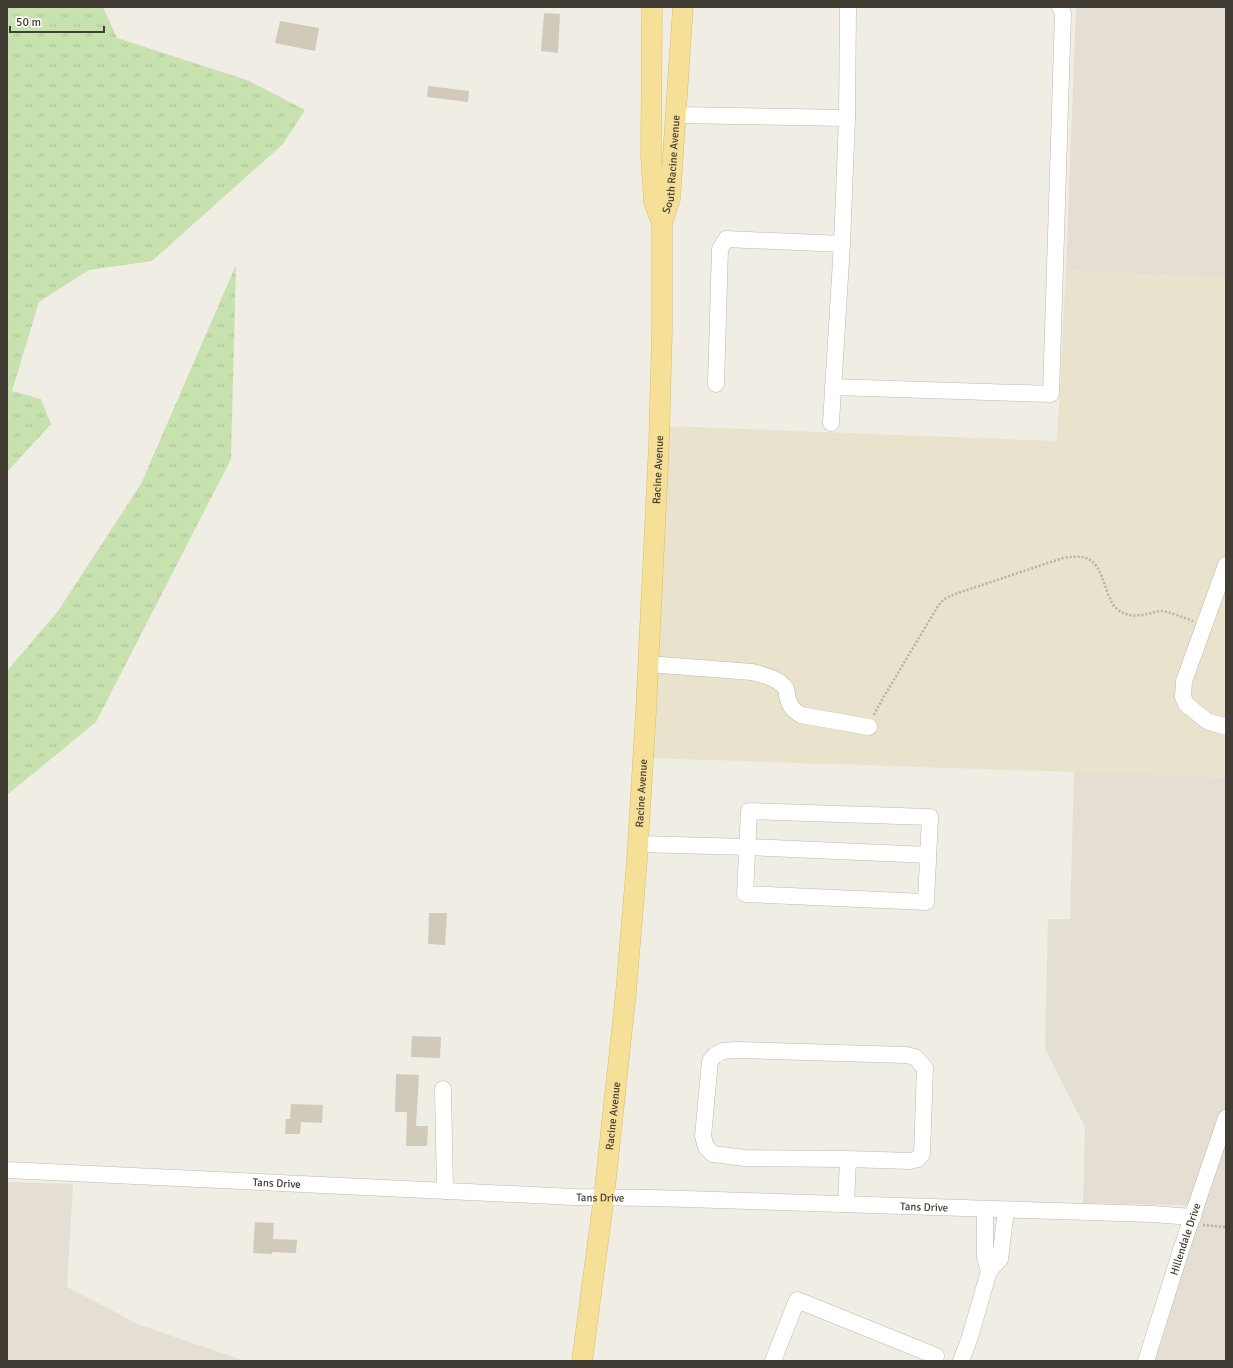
<svg xmlns="http://www.w3.org/2000/svg" width="1233" height="1368" viewBox="0 0 1233 1368" font-family="Signika,sans-serif">
  <defs>
    <pattern id="grass-tufts" width="24" height="20" patternUnits="userSpaceOnUse"><rect width="24" height="20" fill="#c8e2af"/><path d="M3 7l-1-3M5 7V3M7 7l1-3M15 17l-1-3M17 17v-4M19 17l1-3" fill="none" stroke="#adc397"/></pattern>
  </defs>
  <rect width="100%" height="100%" fill="#f0ede4"/>
  <path fill="#e4dfd2" d="M 1076,7 L 1226,7 L 1226,278 L 1066,271 Z
    M 1074,771 L 1226,777 L 1226,1361 L 1152,1361 L 1202,1206 L 1083,1203 L 1085,1127 L 1045,1049 L 1048,919 L 1070,919 Z
    M 7,1182 L 73,1184 L 67,1287 L 140,1325 L 245,1361 L 7,1361 Z"/>
  <path fill="#e9e3ce" d="M 1066,271 L 1226,278 L 1226,777 L 651,758 L 667,426 L 1057,441 Z"/>
  <path fill="url(#grass-tufts)" d="M 7,7 L 103,7 L 117,38 L 247,80 L 305,110 L 283,144 L 152,261 L 89,270 L 39,302 L 12,391 L 41,399 L 51,424 L 7,472 Z
    M 236,265 L 231,459 L 96,722 L 7,795 L 7,671 L 58,611 L 141,484 Z"/>
  <path fill="#d1c9ba" d="M 544,13 L 560,14 L 558,53 L 541,51 Z
    M 280,21 L 319,28 L 315,51 L 275,43 Z
    M 428,86 L 469,91 L 468,102 L 427,97 Z
    M 429,913 L 447,913 L 445,945 L 428,944 Z
    M 412,1036 L 441,1037 L 440,1058 L 411,1057 Z
    M 396,1074 L 419,1075 L 416,1126 L 428,1126 L 427,1146 L 406,1146 L 407,1112 L 395,1112 Z
    M 291,1104 L 323,1105 L 322,1123 L 301,1122 L 300,1134 L 285,1134 L 286,1119 L 290,1119 Z
    M 255,1222 L 274,1223 L 273,1239 L 297,1240 L 296,1253 L 272,1252 L 272,1254 L 253,1253 Z"/>
  <g fill="none" stroke-linecap="round" stroke-linejoin="round">
    <defs>
      <g id="minor">
        <path d="M 675,115 L 847,118 L 842,244 L 726,239 L 720,249 L 716,384"/>
        <path d="M 847,118 L 848,7"/>
        <path d="M 833,387 L 1051,394 L 1063,13 L 1060,7"/>
        <path d="M 831,423 L 842,244"/>
        <path d="M 1226,565 L 1184,681 L 1183,697 L 1186,704 L 1207,721 L 1226,727"/>
        <path d="M 648,664 L 752,672 C 763,675 779,678 786,689 C 787,691 787,693 787,695 C 789,705 792,710 801,715 L 869,727"/>
        <path d="M 749,811 L 930,817 L 926,902 L 745,894 Z"/>
        <path d="M 638,844 L 748,847 L 928,855"/>
        <path d="M 443,1089 L 445,1191"/>
        <path id="s1" d="M 7,1170 L 574,1197 L 653,1198 L 1152,1214 L 1193,1217"/>
        <path d="M 846,1204 L 848,1159 L 745,1158 L 713,1154 L 706,1147 L 703,1136 L 710,1061 L 715,1055 L 723,1051 L 736,1050 L 906,1055 L 915,1057 L 925,1068 L 922,1154 L 918,1159 L 910,1161 L 848,1159"/>
        <path d="M 985,1209 L 985,1257 L 989,1271 L 1000,1259 L 1006,1210"/>
        <path d="M 773,1361 L 797,1300 L 936,1356 L 934,1361"/>
        <path d="M 961,1361 L 970,1337 L 989,1271"/>
        <path id="s2" d="M 1146,1361 L 1182,1247 L 1226,1118"/>
      </g>
      <g id="major">
        <path id="s3" d="M 662,223 L 670,199 L 683,7"/>
        <path id="s4" d="M 582,1361 L 604,1197 L 626,992 L 637,860 L 646,711 L 659,443 L 662,331 L 662,223 L 654,202 L 651,157 L 652,7"/>
      </g>
    </defs>
    <use href="#minor" stroke="#beb8aa" stroke-width="17"/>
    <use href="#major" stroke="#dabe68" stroke-width="21"/>
    <path stroke="#bcb19a" stroke-width="2.5" stroke-dasharray="2 2" stroke-linecap="butt" d="M 874,715 L 883,698 L 938,606 L 944,599 L 955,594 L 1063,558 C 1097,552 1098,567 1108,594 C 1111,600 1112,605 1117,609 C 1128,618 1139,616 1152,613 C 1154,612 1158,611 1161,611 C 1167,611 1185,618 1193,621
      M 1203,1225 L 1226,1227"/>
    <use href="#minor" stroke="#fff" stroke-width="16"/>
    <use href="#major" stroke="#f6e097" stroke-width="20"/>
  </g>
  <g text-anchor="middle" stroke-width="3" stroke-linejoin="round" paint-order="stroke">
    <g font-size="11" fill="#423d34" stroke="#fff">
      <text dy="4" stroke="none"><textPath href="#s3" startOffset="60">South Racine Avenue</textPath></text>
      <text dy="4" stroke="none"><textPath href="#s4" startOffset="895">Racine Avenue</textPath></text>
      <text dy="4" stroke="none"><textPath href="#s4" startOffset="571">Racine Avenue</textPath></text>
      <text dy="4" stroke="none"><textPath href="#s4" startOffset="247">Racine Avenue</textPath></text>
      <text dy="4" stroke="none"><textPath href="#s1" startOffset="270">Tans Drive</textPath></text>
      <text dy="4" stroke="none"><textPath href="#s1" startOffset="594">Tans Drive</textPath></text>
      <text dy="4" stroke="none"><textPath href="#s1" startOffset="918">Tans Drive</textPath></text>
      <text dy="4" stroke="none"><textPath href="#s2" startOffset="128">Hillendale Drive</textPath></text>
    </g>
  </g>
  <rect width="1233" height="1368" fill="none" stroke="#423d34" stroke-width="16"/>
  <path d="M10 26v6h94v-6" fill="none" stroke="#423d34" stroke-width="2"/>
  <text x="16" y="26" font-size="12" fill="#423d34" stroke="#ffffff" stroke-width="3" paint-order="stroke">50 m</text>
</svg>
